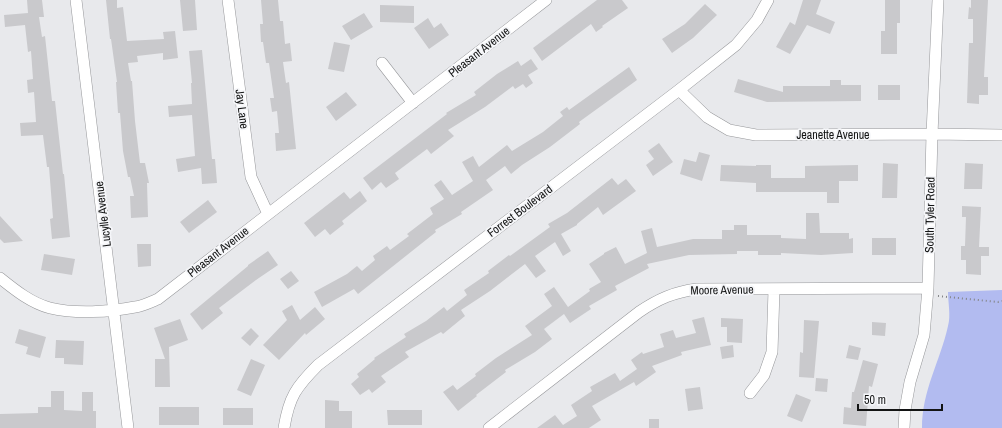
<svg xmlns="http://www.w3.org/2000/svg" width="1002" height="428" viewBox="0 0 1002 428" font-family="'Archivo Narrow',sans-serif">
  <rect width="100%" height="100%" fill="#e8e9ec"/>
  <path fill="#b2bbf0" d="M 1002,290 L 1002,428 L 922,428 C 922,390 940,362 948,326 C 951,316 948,302 948,292 Z"/>
  <path fill="#c9c9cc" d="M 27,0 L 42,0 L 44,17 L 39,17 L 42,37 L 45,36 L 52,101 L 55,101 L 63,174 L 64,174 L 70,237 L 52,239 L 50,219 L 53,218 L 49,167 L 47,167 L 43,135 L 21,136 L 20,123 L 36,122 L 34,92 L 28,93 L 27,80 L 33,79 L 31,51 L 28,52 L 25,25 L 5,27 L 4,15 L 28,13 Z
    M 106,0 L 117,0 L 117,8 L 123,7 L 127,41 L 164,39 L 163,32 L 175,31 L 178,58 L 163,60 L 163,53 L 137,56 L 138,62 L 128,63 L 131,81 L 132,81 L 135,121 L 140,163 L 145,163 L 149,183 L 147,183 L 148,217 L 131,218 L 130,196 L 134,196 L 130,177 L 128,177 L 123,151 L 120,113 L 118,113 L 116,82 L 117,82 L 111,39 L 110,39 Z
    M 180,0 L 195,0 L 197,30 L 183,31 Z
    M 261,0 L 278,0 L 280,21 L 283,21 L 285,44 L 290,43 L 292,61 L 283,62 L 286,83 L 289,82 L 296,149 L 276,151 L 275,133 L 279,133 L 277,111 L 272,112 L 270,98 L 274,98 L 269,63 L 266,63 L 263,42 L 261,42 L 260,24 L 263,24 Z
    M 597,0 L 622,0 L 628,8 L 602,26 L 603,27 L 596,32 L 591,24 L 542,61 L 533,48 Z
    M 803,0 L 821,0 L 816,14 L 835,22 L 830,34 L 807,25 L 790,54 L 776,47 L 790,22 L 795,25 Z
    M 885,0 L 900,0 L 900,23 L 897,23 L 897,54 L 881,54 L 881,31 L 885,31 Z
    M 971,0 L 988,0 L 984,77 L 988,77 L 988,95 L 979,95 L 979,104 L 967,103 L 969,43 L 973,43 L 973,19 L 968,19 L 969,7 L 971,8 Z
    M 705,4 L 717,15 L 693,38 L 672,53 L 662,39 L 685,24 Z
    M 380,5 L 414,6 L 414,23 L 380,22 Z
    M 364,13 L 373,27 L 351,40 L 342,26 Z
    M 428,18 L 434,28 L 441,23 L 449,35 L 429,49 L 414,28 Z
    M 334,42 L 350,45 L 344,72 L 328,69 Z
    M 202,50 L 212,159 L 215,159 L 217,183 L 202,184 L 201,168 L 178,172 L 176,159 L 195,156 L 192,115 L 169,117 L 168,106 L 192,104 L 191,83 L 192,83 L 189,51 Z
    M 531,59 L 538,69 L 528,75 L 533,83 L 526,88 L 523,84 L 515,89 L 513,86 L 485,107 L 448,130 L 454,136 L 431,154 L 427,149 L 395,173 L 399,179 L 386,188 L 381,182 L 372,190 L 363,178 L 447,114 L 446,113 L 476,95 L 474,92 L 497,74 L 518,61 L 521,66 Z
    M 629,67 L 637,80 L 579,122 L 580,124 L 550,147 L 522,165 L 511,174 L 505,166 L 486,180 L 493,190 L 461,212 L 462,214 L 435,230 L 436,232 L 358,294 L 354,289 L 322,307 L 314,292 L 347,274 L 357,266 L 362,271 L 375,260 L 373,256 L 387,246 L 390,250 L 409,236 L 407,234 L 433,214 L 430,208 L 444,199 L 434,185 L 441,180 L 452,195 L 473,181 L 462,162 L 473,156 L 479,167 L 507,145 L 512,151 L 543,132 L 563,116 L 560,112 L 567,107 L 569,110 Z
    M 738,79 L 783,92 L 783,86 L 830,86 L 830,80 L 841,80 L 841,85 L 861,85 L 861,101 L 767,102 L 734,92 Z
    M 878,85 L 900,85 L 900,100 L 878,100 Z
    M 346,92 L 357,105 L 336,121 L 326,107 Z
    M 659,143 L 673,162 L 653,176 L 646,165 L 654,159 L 648,151 Z
    M 699,152 L 710,155 L 702,181 L 680,174 L 684,159 L 696,162 Z
    M 883,163 L 898,164 L 897,198 L 882,198 Z
    M 965,163 L 983,164 L 982,189 L 964,189 Z
    M 721,165 L 756,166 L 756,165 L 771,165 L 771,178 L 805,178 L 805,166 L 858,165 L 858,181 L 839,181 L 839,203 L 827,203 L 827,192 L 756,192 L 756,183 L 720,181 Z
    M 612,178 L 618,185 L 626,179 L 636,191 L 603,215 L 598,207 L 577,224 L 577,225 L 561,234 L 571,251 L 563,256 L 555,242 L 535,256 L 546,271 L 536,278 L 525,264 L 490,291 L 461,310 L 465,316 L 443,334 L 441,332 L 405,352 L 409,357 L 381,376 L 386,382 L 372,393 L 369,389 L 360,395 L 351,384 L 359,377 L 357,374 L 375,359 L 374,358 L 406,337 L 404,334 L 426,321 L 444,307 L 447,311 L 467,295 L 464,290 L 489,273 L 488,271 L 509,255 L 510,256 L 550,227 L 548,224 L 567,213 Z
    M 360,191 L 367,201 L 342,221 L 344,224 L 330,235 L 325,229 L 315,237 L 304,223 L 344,192 L 350,199 Z
    M 208,200 L 217,212 L 189,233 L 180,222 Z
    M 962,206 L 981,207 L 979,247 L 989,247 L 989,256 L 981,256 L 981,275 L 966,274 L 966,260 L 961,260 L 961,246 L 965,246 L 966,217 L 962,217 Z
    M 806,213 L 819,213 L 820,233 L 849,233 L 849,239 L 853,238 L 853,253 L 821,255 L 781,253 L 781,255 L 758,255 L 758,251 L 737,251 L 737,254 L 689,255 L 647,264 L 649,268 L 615,286 L 617,290 L 589,306 L 591,309 L 570,323 L 564,314 L 544,329 L 552,339 L 535,352 L 505,370 L 506,372 L 476,395 L 477,396 L 458,411 L 443,392 L 453,385 L 457,390 L 476,376 L 475,374 L 496,358 L 532,335 L 525,326 L 552,306 L 544,294 L 554,287 L 568,307 L 590,291 L 589,289 L 601,282 L 589,264 L 604,254 L 604,253 L 616,247 L 625,264 L 647,253 L 641,231 L 652,228 L 657,247 L 693,239 L 722,239 L 722,230 L 734,230 L 734,225 L 747,225 L 747,235 L 781,235 L 781,238 L 806,239 Z
    M 0,216 L 23,241 L 4,243 L 0,239 Z
    M 872,238 L 896,238 L 896,255 L 872,255 Z
    M 137,244 L 151,244 L 151,266 L 138,267 Z
    M 268,251 L 278,265 L 256,280 L 219,308 L 223,313 L 202,330 L 190,314 L 248,266 L 248,265 Z
    M 44,254 L 75,259 L 72,275 L 41,270 Z
    M 291,271 L 299,281 L 288,289 L 280,279 Z
    M 292,305 L 300,320 L 315,307 L 325,319 L 306,335 L 305,333 L 279,360 L 263,345 L 287,320 L 282,311 Z
    M 704,317 L 711,345 L 681,352 L 682,355 L 652,366 L 656,372 L 636,386 L 634,382 L 592,406 L 601,420 L 589,428 L 537,428 L 555,415 L 563,425 L 577,416 L 571,405 L 592,391 L 590,387 L 615,373 L 620,381 L 637,369 L 631,360 L 642,352 L 643,354 L 664,347 L 660,334 L 673,330 L 676,338 L 696,333 L 692,320 Z
    M 721,318 L 743,319 L 742,343 L 727,342 L 727,327 L 721,327 Z
    M 180,319 L 188,340 L 169,347 L 170,387 L 155,387 L 155,359 L 165,359 L 154,328 Z
    M 804,320 L 819,321 L 814,378 L 799,377 L 800,352 L 803,353 Z
    M 872,322 L 886,323 L 885,336 L 872,335 Z
    M 251,328 L 259,336 L 250,346 L 241,338 Z
    M 19,329 L 46,337 L 40,358 L 26,354 L 28,347 L 15,343 Z
    M 56,340 L 84,341 L 83,365 L 64,364 L 64,358 L 55,358 Z
    M 733,345 L 734,357 L 722,359 L 720,347 Z
    M 849,345 L 861,348 L 858,360 L 846,358 Z
    M 251,359 L 265,365 L 251,396 L 237,390 Z
    M 863,360 L 878,364 L 872,387 L 869,386 L 866,426 L 843,424 L 844,407 L 851,408 L 852,392 L 854,392 Z
    M 816,378 L 828,379 L 827,392 L 815,391 Z
    M 700,387 L 703,409 L 688,411 L 685,389 Z
    M 51,391 L 64,391 L 64,410 L 82,411 L 82,392 L 93,392 L 93,411 L 96,411 L 96,428 L 0,428 L 0,414 L 38,413 L 38,407 L 51,407 Z
    M 796,394 L 811,400 L 802,422 L 787,416 Z
    M 325,400 L 339,401 L 339,411 L 352,411 L 352,428 L 325,428 Z
    M 159,407 L 199,407 L 199,425 L 159,425 Z
    M 223,408 L 253,408 L 253,425 L 223,425 Z
    M 387,410 L 422,410 L 422,425 L 388,425 Z
    M 649,419 L 659,419 L 659,428 L 649,428 Z"/>
  <g fill="none" stroke-linecap="round" stroke-linejoin="round">
    <defs>
      <path id="street" d="M 76,0 L 128,428
        M 228,0 L 251,177 L 268,214
        M 382,63 L 413,103
        M 679,90 L 707,117 L 729,130 L 756,135 L 932,134 L 1002,135
        M 0,278 C 15,290 31,303 50,308 C 75,314 110,312 135,307 C 143,306 151,302 158,299 L 546,0
        M 750,393 L 764,375 L 772,352 L 774,290
        M 284,428 C 289,397 296,387 318,365 L 679,90 L 736,45 L 757,20 L 768,0
        M 489,428 L 639,312 C 658,299 674,292 697,289 L 928,288
        M 904,428 L 905,410 L 910,382 L 924,335 L 928,288 L 932,134 L 938,0"/>
    </defs>
    <use href="#street" stroke="#96979a" stroke-width="12"/>
    <path stroke="#848587" stroke-width="2" stroke-dasharray="1 3" stroke-linecap="butt" d="M 938,296 L 998,302 L 1002,301"/>
    <use href="#street" stroke="#fff" stroke-width="11"/>
  </g>
  <g text-anchor="middle" stroke-width="3.5" stroke-linejoin="round" paint-order="stroke">
    <g font-size="12" fill="#131414" stroke="#f5f6f9">
      <text transform="translate(479 52) rotate(-38)" y="4">Pleasant Avenue</text>
      <text transform="translate(242 109) rotate(83)" y="4">Jay Lane</text>
      <text x="833" y="139">Jeanette Avenue</text>
      <text transform="translate(520 211) rotate(-37)" y="4">Forrest Boulevard</text>
      <text transform="translate(103 214) rotate(-97)" y="4">Lucylle Avenue</text>
      <text transform="translate(930 215) rotate(-89)" y="4">South Tyler Road</text>
      <text transform="translate(218 252) rotate(-38)" y="4">Pleasant Avenue</text>
      <text transform="translate(722 290) rotate(-1)" y="4">Moore Avenue</text>
    </g>
  </g>
  <path d="M858 404v6h84v-6" fill="none" stroke="#131414" stroke-width="2"/>
  <text x="864" y="404" font-size="12" fill="#131414" stroke="#f5f6f9" stroke-width="3" paint-order="stroke">50 m</text>
</svg>
